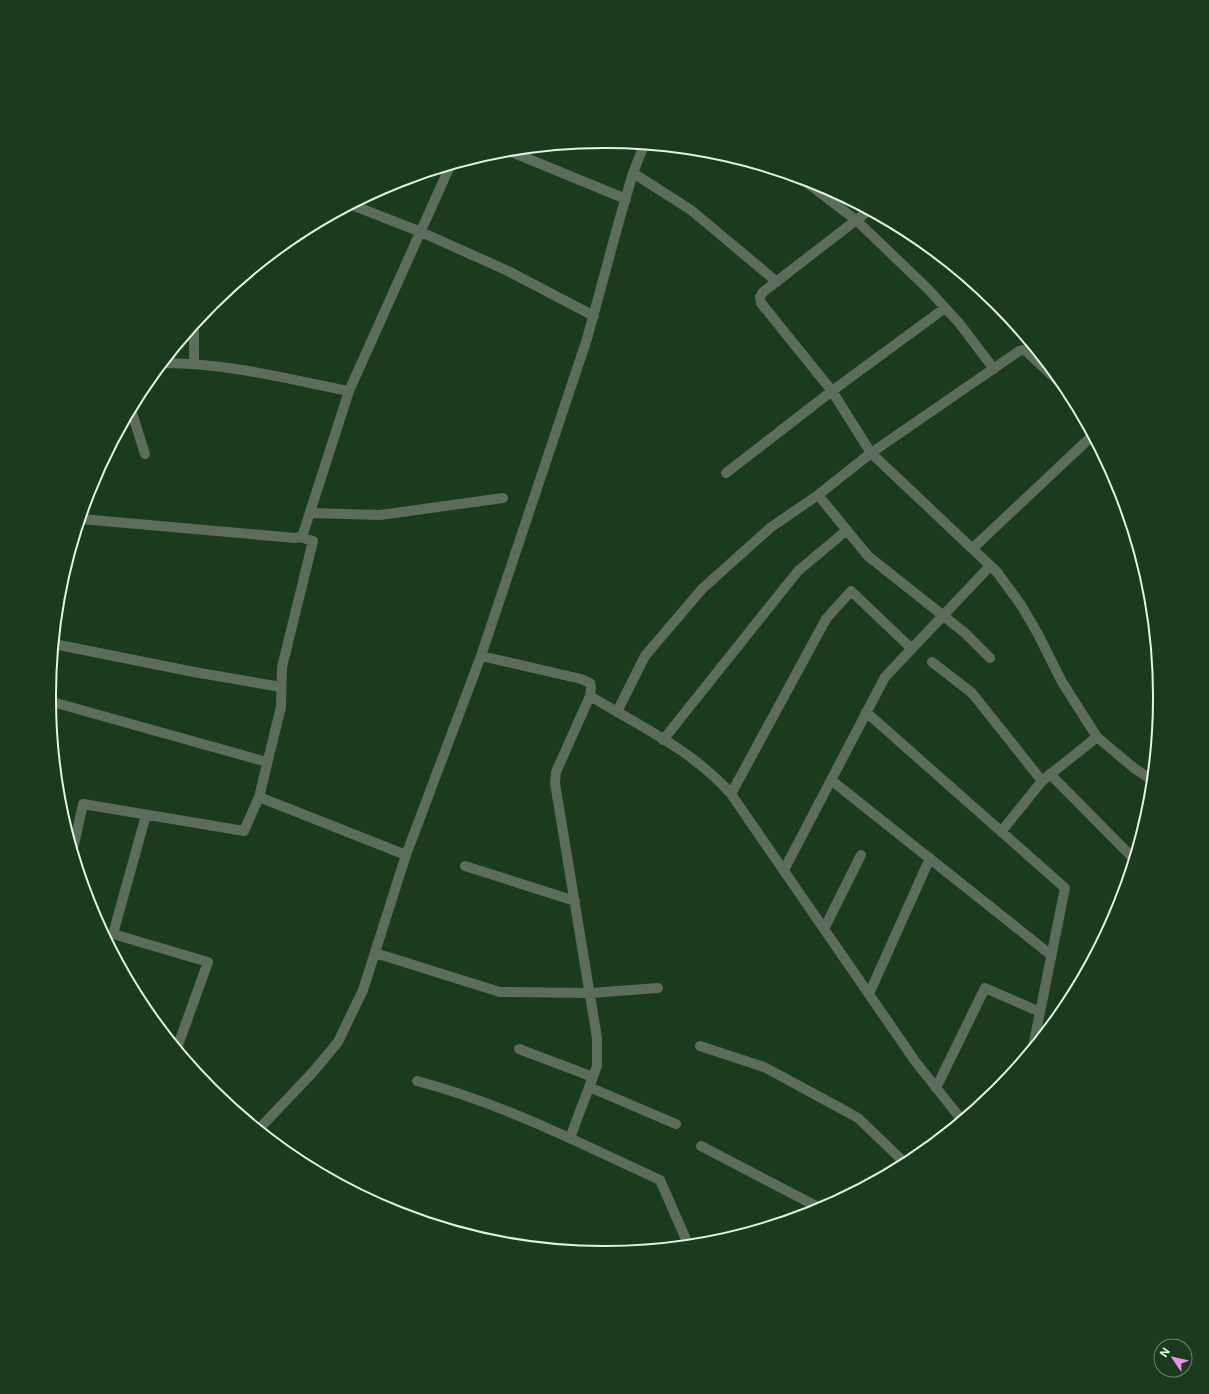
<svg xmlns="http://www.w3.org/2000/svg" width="1209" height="1394" viewBox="0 0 1209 1394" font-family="Inter,sans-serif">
  <rect width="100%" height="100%" fill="#1a3b1d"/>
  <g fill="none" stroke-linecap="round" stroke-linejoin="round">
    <path stroke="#5d6c5d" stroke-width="10" d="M 509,151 L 626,199
      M 633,173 L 691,210 L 777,282
      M 802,179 L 856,220 L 928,289 L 959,323 L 994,369
      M 352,205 L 421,232 L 508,271 L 594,316
      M 868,211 L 763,292 L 760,297 L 761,303 L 832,391 L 871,453 L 997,572 L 1021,605 L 1038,634 L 1062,682 L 1097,737 L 1134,768 L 1152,780
      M 164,363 C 226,363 288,379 349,391
      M 194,363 L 194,326
      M 131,410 L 145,454
      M 726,473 L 832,391 L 945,308
      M 818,495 L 868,556 L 965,633 L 990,658
      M 310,513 L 380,515 L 503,498
      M 81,519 L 295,538 L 300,537 L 313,541 L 282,667 L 281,707 L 259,797 L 406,855
      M 300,537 L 303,534 L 349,391 L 450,166
      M 973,548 L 1092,436
      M 54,644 L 194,672 L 281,687
      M 481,656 L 581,679 L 590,683 L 591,687 L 590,696 L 556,772 L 555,783 L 597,1038 L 597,1066 L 570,1138
      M 932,662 L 972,693 L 1042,781
      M 590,696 C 638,725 694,751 731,794 L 915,1061 L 961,1119
      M 49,701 L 267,762
      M 617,712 L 645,656 L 702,589 L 770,528 L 818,495 L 871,453 L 1019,351 L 1023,350 L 1027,352 L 1067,389
      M 866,712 L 1065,888 L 1033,1047
      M 663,740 L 798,571 L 847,530
      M 1050,774 L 1133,858
      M 831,780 L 1051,955
      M 731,794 L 826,619 L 851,591 L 912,649
      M 146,815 L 113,934 L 208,962 L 177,1048
      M 1001,832 L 1042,781 L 1097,737
      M 73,849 L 83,804 L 244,831 L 259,797
      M 465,866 L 575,901
      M 784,870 L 885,677 L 990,566
      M 824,929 L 861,855
      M 375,953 L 500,992 L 591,993 L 658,988
      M 869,994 L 930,858
      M 700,1046 L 764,1067 L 840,1108 L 858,1118 L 905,1163
      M 519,1049 L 593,1077
      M 417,1081 C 502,1103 581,1144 660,1180 L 688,1244
      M 589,1087 L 676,1124
      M 936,1088 L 985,988 L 1040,1012
      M 259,1129 L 313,1072 L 338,1042 L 363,990 L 406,855 L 481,656 L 587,339 L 619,221 L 633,173 L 644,145
      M 701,1146 L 820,1208"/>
  </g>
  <path d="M0 0H1209V1394H0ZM604 148H605A548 548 0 0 1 1153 696V698A548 548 0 0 1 605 1246H604A548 548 0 0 1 56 698V696A548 548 0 0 1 604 148Z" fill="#1a3b1d" fill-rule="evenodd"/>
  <path fill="none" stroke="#e1f5e2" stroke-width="2" d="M604 148H605A548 548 0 0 1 1153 696V698A548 548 0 0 1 605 1246H604A548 548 0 0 1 56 698V696A548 548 0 0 1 604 148Z"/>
  <g transform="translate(1173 1358) rotate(304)"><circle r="19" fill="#1a3b1d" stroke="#6a856c"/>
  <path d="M0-3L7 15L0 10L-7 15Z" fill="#f18af4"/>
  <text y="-6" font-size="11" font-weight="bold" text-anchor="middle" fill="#e1f5e2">N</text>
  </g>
</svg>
